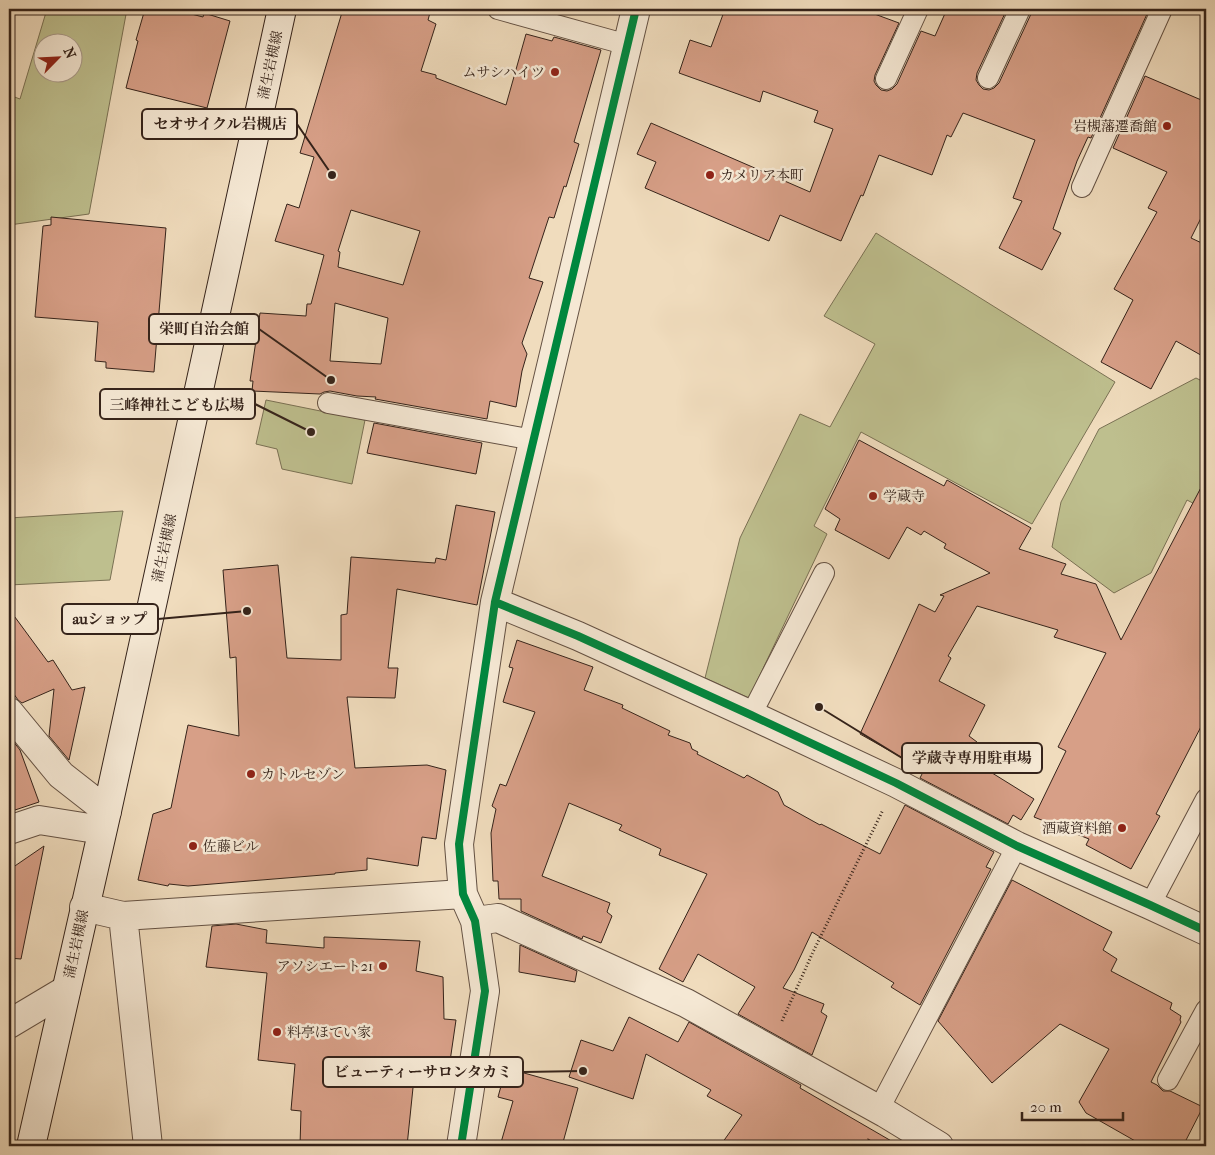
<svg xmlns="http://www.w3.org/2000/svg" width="1215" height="1155" viewBox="0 0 1215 1155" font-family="'IM FELL French Canon','Noto Serif JP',serif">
  <rect width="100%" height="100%" fill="#f0dcbd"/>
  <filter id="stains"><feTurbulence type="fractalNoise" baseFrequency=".004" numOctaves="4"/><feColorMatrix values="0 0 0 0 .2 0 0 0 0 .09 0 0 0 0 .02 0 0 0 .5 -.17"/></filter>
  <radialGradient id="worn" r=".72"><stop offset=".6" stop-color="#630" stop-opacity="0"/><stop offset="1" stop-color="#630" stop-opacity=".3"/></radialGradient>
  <path fill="#bebf8e" stroke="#7a7154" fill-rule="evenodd" d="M 47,9 L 127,9 L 89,214 L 9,225 L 9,95 L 20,99 ZM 42,42 L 72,42 L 72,72 L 42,72 Z
    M 876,233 L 1115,382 L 1032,524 L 861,432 L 814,526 L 827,534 L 749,698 L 705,678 L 740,538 L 800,414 L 830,427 L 875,344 L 824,316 Z
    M 1196,378 L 1206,383 L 1206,510 L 1187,500 L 1151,573 L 1114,593 L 1052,547 L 1061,502 L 1099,429 Z
    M 266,400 L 365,420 L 352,484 L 282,469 L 277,449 L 256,444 Z
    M 123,511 L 110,580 L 9,585 L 9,518 Z"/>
  <path fill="#d79f87" stroke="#35231a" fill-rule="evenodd" d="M 145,9 L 172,9 L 203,17 L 204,13 L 230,21 L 207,108 L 126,88 L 138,41 L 136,40 Z
    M 343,9 L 431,9 L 428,20 L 436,24 L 421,71 L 436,75 L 436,78 L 506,105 L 526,34 L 552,41 L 554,37 L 601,50 L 574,142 L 579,144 L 566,187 L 564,186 L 554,218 L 549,217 L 529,278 L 543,282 L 522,343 L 527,354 L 522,371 L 516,407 L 490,401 L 487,419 L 375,399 L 376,397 L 357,396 L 330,391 L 324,392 L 320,394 L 252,391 L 253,381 L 250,381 L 260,313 L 306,316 L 307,304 L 311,304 L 324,255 L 275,241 L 287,204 L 299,208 L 314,157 L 300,153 ZM 351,210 L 420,231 L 403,285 L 338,267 L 340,252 L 338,251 ZM 335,303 L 388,318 L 381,364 L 330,361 Z
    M 725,9 L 861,9 L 899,23 L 875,75 L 874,81 L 876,85 L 881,90 L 887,91 L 892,89 L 897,84 L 921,31 L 935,36 L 947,9 L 1007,9 L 977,73 L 976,80 L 979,85 L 983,89 L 989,90 L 994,88 L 999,83 L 1031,14 L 1032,9 L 1134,9 L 1147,14 L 1091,138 L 1088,137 L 1077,161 L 1053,229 L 1061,233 L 1042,270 L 999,248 L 1022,201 L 1013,198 L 1035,140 L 963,113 L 951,137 L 947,135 L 932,175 L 879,155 L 863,196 L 861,195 L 841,241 L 780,215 L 769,241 L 645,188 L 656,162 L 637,154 L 651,123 L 810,192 L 833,129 L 814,122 L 818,111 L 763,91 L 760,102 L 679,73 L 690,40 L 711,47 Z
    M 1145,76 L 1206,102 L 1206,208 L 1191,238 L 1206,245 L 1206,358 L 1176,341 L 1151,389 L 1101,362 L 1133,300 L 1114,289 L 1157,212 L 1148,208 L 1167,172 L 1113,148 Z
    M 51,217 L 166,228 L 154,372 L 106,368 L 106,362 L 95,361 L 98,322 L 35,317 L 43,226 L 51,225 Z
    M 374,423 L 482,443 L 476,474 L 367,453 Z
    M 859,440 L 944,486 L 947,480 L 1031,528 L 1019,549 L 1066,564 L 1061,574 L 1096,584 L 1121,640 L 1206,478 L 1206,717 L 1156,814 L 1160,816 L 1131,869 L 1086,845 L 1089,839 L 1034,817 L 1066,751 L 1058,747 L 1106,653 L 1054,637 L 1058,630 L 977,606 L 948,656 L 951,658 L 939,681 L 985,705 L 969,736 L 977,742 L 968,758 L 1034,799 L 1021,820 L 1013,815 L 1008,824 L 920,778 L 924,770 L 860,734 L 919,604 L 935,612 L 944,596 L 940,595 L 990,573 L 944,548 L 946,544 L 924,531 L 921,535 L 907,527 L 889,559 L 835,530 L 840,519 L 825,509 Z
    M 456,505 L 495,512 L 477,605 L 397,589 L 388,668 L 398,668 L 395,698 L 347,697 L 355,768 L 427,765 L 446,770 L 436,839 L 422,837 L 418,866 L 367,858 L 367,870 L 335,873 L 335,874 L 188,886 L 169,884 L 168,886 L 138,880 L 153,814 L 171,808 L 188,725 L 239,736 L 236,657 L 230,658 L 223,570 L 278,565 L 287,658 L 341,660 L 341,615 L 347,614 L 351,557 L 435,563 L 436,558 L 446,560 Z
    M 9,609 L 48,662 L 53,660 L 72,690 L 85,687 L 69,760 L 49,736 L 54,689 L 22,703 L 18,700 L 9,687 Z
    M 517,640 L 593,667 L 584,690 L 623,705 L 622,708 L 670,731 L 668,735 L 690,743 L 692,749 L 698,752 L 697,754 L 744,778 L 747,775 L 778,792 L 784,805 L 820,825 L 821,824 L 880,854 L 905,805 L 994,852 L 986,867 L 991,869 L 920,1005 L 891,987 L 894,983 L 812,932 L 794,970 L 783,988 L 824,1004 L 821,1012 L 827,1016 L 812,1055 L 738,1014 L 755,987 L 698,954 L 683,982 L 659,969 L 707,874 L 659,855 L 661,849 L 619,830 L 622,825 L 569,803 L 542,876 L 610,903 L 607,912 L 612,916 L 601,943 L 583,936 L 582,939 L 521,911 L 521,899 L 499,899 L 498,881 L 493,881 L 491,833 L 496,809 L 492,806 L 500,784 L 506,786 L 535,712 L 503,702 L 513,668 L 509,667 Z
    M 9,736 L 20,750 L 39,802 L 9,812 Z
    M 44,846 L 21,959 L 9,958 L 9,870 Z
    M 1012,880 L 1112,932 L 1103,950 L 1117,959 L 1111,971 L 1172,1003 L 1170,1009 L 1181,1016 L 1180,1020 L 1181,1022 L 1151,1082 L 1157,1085 L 1163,1091 L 1170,1091 L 1203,1107 L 1183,1146 L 1144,1146 L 1086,1113 L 1079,1102 L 1109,1049 L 1060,1024 L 992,1083 L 938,1021 Z
    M 236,924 L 267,930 L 266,943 L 324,948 L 324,937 L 420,941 L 416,971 L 443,977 L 444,1019 L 456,1020 L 447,1082 L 414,1078 L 407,1146 L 300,1146 L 301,1111 L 291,1110 L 295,1064 L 258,1060 L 267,973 L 206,967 L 212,926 Z
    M 520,945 L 577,971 L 575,982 L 519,972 Z
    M 629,1017 L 678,1042 L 689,1022 L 801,1085 L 800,1088 L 900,1146 L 720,1146 L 742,1115 L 707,1096 L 711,1090 L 646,1054 L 633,1099 L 569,1077 L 581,1040 L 613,1051 Z
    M 506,1068 L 578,1088 L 562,1146 L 500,1146 L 513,1101 L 498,1097 Z"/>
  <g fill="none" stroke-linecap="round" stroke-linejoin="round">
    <defs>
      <path id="lane" d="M 498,9 L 628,45
        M 988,78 L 1020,9
        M 886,79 L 918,9
        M 1082,187 L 1162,9
        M 328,403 L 534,440
        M 751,715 L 824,573
        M 1150,905 L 1206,799
        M 1168,1080 L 1206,1010
        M 879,1109 L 1017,846"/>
      <path id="street" d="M 495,602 L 578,636 L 751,715 L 896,783 L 1017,846 L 1150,905 L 1206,931
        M 9,712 L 61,775 L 107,811
        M 9,830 L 39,820 L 102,830
        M 84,907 L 123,916 L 463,894
        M 123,916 L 148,1146
        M 475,921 L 498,918 L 686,1003 L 885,1113 L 939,1146
        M 9,1024 L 66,990
        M 461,1146 L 485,991 L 475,921 L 463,894 L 459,844 L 495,602 L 636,9"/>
      <path id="secondary" d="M 31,1146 L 107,811 L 282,9"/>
    </defs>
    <use href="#lane" stroke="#645143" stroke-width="22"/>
    <use href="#street" stroke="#645143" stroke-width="30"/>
    <use href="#secondary" stroke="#35231a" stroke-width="30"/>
    <path stroke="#35231a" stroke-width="3" stroke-dasharray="1 2.5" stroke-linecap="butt" d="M 782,1021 L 813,952 L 883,810
      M 865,1146 L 869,1139"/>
    <use href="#lane" stroke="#f5e8d4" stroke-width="20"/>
    <use href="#street" stroke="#f5e8d4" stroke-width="28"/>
    <use href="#secondary" stroke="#f5e8d4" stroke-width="28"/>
    <defs>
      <path id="cycleway" d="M 495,602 L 578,636 L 751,715 L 896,783 L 1017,846 L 1150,905 L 1206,931
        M 461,1146 L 485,991 L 475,921 L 463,894 L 459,844 L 495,602 L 636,9"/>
    </defs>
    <use href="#cycleway" stroke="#f5e8d4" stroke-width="11"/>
    <use href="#cycleway" stroke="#00873e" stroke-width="8"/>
  </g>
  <g fill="#8f2418" stroke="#f5e8d4" stroke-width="2">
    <circle cx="555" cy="72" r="5"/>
    <circle cx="1167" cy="126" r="5"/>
    <circle cx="710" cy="175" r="5"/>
    <circle cx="873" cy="496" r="5"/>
    <circle cx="251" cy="774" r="5"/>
    <circle cx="1122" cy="828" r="5"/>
    <circle cx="193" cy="846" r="5"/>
    <circle cx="383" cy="966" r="5"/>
    <circle cx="277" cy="1032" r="5"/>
  </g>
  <g text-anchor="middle" stroke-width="5" stroke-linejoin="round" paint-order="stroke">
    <g font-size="14" fill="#35231a" stroke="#f5e8d4">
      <text transform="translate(270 65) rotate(-78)" y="5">蒲生岩槻線</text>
      <text transform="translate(164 548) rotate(-78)" y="5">蒲生岩槻線</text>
      <text transform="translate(76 944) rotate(-78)" y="5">蒲生岩槻線</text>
    </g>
    <g font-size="14" fill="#35231a" stroke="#f5e8d4" text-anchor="start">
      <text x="545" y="77" text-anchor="end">ムサシハイツ</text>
      <text x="1157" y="131" text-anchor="end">岩槻藩遷喬館</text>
      <text x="720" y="180">カメリア本町</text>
      <text x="883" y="501">学蔵寺</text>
      <text x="261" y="779">カトルセゾン</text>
      <text x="1112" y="833" text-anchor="end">酒蔵資料館</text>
      <text x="203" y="851">佐藤ビル</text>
      <text x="373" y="971" text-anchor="end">アソシエート21</text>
      <text x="287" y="1037">料亭ほてい家</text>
    </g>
  </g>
  <path fill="none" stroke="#35231a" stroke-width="2" d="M332 175L297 124M331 380L259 329M311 432L255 404M247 611L158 619M819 707L902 758M583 1071L523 1072"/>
  <g fill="#35231a" stroke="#f5e8d4" stroke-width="2">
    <circle cx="332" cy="175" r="5"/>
    <circle cx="331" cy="380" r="5"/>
    <circle cx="311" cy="432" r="5"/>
    <circle cx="247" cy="611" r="5"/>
    <circle cx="819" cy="707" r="5"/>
    <circle cx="583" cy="1071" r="5"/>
  </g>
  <g fill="#f5e8d4" stroke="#35231a" stroke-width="2">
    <rect x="142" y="109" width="155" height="30" rx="5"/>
    <rect x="149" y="314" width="110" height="30" rx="5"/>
    <rect x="100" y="389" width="155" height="30" rx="5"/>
    <rect x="62" y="604" width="96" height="30" rx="5"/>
    <rect x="902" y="743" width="140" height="30" rx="5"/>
    <rect x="323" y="1057" width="200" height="30" rx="5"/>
  </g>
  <g font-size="15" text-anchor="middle" font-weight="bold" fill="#35231a">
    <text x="220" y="129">セオサイクル岩槻店</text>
    <text x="204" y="334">栄町自治会館</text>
    <text x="177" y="410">三峰神社こども広場</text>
    <text x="110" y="624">auショップ</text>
    <text x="972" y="763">学蔵寺専用駐車場</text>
    <text x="423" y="1077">ビューティーサロンタカミ</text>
  </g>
  <rect width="1215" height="1155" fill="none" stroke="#f0dcbd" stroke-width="30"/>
  <rect x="10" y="10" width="1195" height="1135" fill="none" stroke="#35231a" stroke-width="2.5"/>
  <rect x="15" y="15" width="1185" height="1125" fill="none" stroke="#35231a"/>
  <g transform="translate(58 58) rotate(66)"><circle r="24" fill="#f5e8d4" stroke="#a8998a"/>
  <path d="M0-4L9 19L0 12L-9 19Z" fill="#8f2418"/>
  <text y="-8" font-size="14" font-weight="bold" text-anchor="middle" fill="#35231a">N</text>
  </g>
  <path d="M1022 1112v8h101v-8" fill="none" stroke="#35231a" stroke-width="2.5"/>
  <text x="1030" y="1112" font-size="15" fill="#35231a" stroke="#f5e8d4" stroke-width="4" paint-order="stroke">20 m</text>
  <rect width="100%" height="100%" filter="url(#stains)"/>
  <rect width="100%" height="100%" fill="url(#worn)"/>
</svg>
